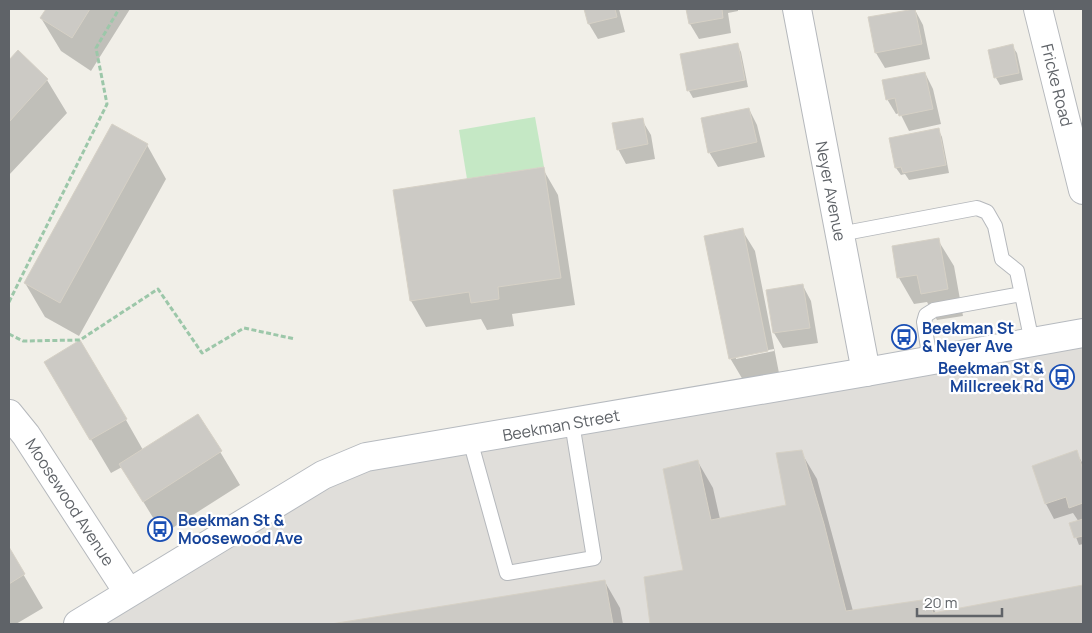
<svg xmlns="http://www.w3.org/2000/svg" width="1092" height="633" viewBox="0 0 1092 633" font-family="Manrope,sans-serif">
  <rect width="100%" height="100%" fill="#f1efe8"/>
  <path fill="#e0deda" d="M 1083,333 L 1083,624 L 78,624 L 323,475 Z"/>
  <path fill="#c5e8c5" d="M 535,117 L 544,167 L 467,179 L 459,130 Z"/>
  <path fill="#0003" fill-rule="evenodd" d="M 47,9 L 130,9 L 91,71 L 61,51 L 41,18 Z
    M 586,9 L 619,9 L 625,32 L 598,39 L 589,24 Z
    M 687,9 L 738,9 L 738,11 L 728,13 L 731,33 L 699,39 L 690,24 Z
    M 915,10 L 923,25 L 930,59 L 885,68 L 876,53 Z
    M 737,44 L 741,52 L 748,87 L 693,98 L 689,91 Z
    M 1012,46 L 1017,53 L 1023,80 L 1000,85 L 996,78 Z
    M 18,52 L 47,80 L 67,113 L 9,175 L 9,62 Z
    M 925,73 L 933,89 L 941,124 L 909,131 L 900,113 L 896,114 L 887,99 Z
    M 749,109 L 757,125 L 765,157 L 718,167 L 709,152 Z
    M 642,120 L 651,135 L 655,159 L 626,164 L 618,149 Z
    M 938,129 L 942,137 L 949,173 L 909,180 L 905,174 L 901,175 L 896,168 Z
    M 147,145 L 166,179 L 79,336 L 45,317 L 25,283 Z
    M 543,169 L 558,195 L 575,305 L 512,314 L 514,326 L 487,330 L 481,319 L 426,327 L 411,301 Z
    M 742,230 L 755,251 L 779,373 L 743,380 L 730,358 ZM 774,349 L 774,351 L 736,359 L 736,356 Z
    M 938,240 L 954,266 L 963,316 L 937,320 L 927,302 L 914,304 L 899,278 Z
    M 803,286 L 811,301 L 818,343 L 783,348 L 774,333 L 768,291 Z
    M 65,396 L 126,420 L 143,450 L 198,415 L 240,485 L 163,534 L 122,467 L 111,473 Z
    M 801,452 L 817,479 L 853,611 L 928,600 L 936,613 L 1083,586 L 1083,624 L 651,624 L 645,578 L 684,571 L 698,462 L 713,488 L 720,519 L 787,506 Z
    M 1076,452 L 1083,464 L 1083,544 L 1079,545 L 1071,524 L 1079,522 L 1073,513 L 1054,519 L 1046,504 L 1033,467 Z
    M 9,550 L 43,608 L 16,624 L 9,624 Z
    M 605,582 L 620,608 L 623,624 L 339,624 Z"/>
  <path fill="#cccac5" stroke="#d6d1c6" d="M 46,9 L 90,9 L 72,38 L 40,18 Z
    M 584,9 L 615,9 L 617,17 L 588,24 Z
    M 686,9 L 722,9 L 723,18 L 689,24 Z
    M 915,9 L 922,44 L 875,53 L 868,17 Z
    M 738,43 L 745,80 L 687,91 L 680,54 Z
    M 1013,44 L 1019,73 L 994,78 L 988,50 Z
    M 18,50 L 48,79 L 9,122 L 9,60 Z
    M 925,72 L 933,109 L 899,116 L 895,98 L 886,100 L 882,80 Z
    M 749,108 L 757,142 L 708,153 L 701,118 Z
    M 643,118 L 648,144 L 617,150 L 612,123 Z
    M 112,124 L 148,144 L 60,303 L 24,283 Z
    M 939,128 L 946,165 L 903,173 L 901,167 L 895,168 L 889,138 Z
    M 544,167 L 561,278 L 498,287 L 499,299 L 471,303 L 469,292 L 410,301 L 393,190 Z
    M 743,228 L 768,351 L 729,359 L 704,236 Z
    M 939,238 L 948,289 L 921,294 L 917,275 L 897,278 L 892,246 Z
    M 803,284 L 810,328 L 773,333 L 766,290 Z
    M 80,340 L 127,419 L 90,440 L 44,362 Z
    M 198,414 L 222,451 L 143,502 L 119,464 Z
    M 802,450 L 824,524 L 846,611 L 929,599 L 933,613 L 1083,585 L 1083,624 L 650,624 L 644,577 L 683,570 L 663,469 L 698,460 L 711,520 L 786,505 L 776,453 Z
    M 1077,450 L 1083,470 L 1083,503 L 1069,508 L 1066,497 L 1045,504 L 1032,466 Z
    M 1083,519 L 1083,536 L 1074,538 L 1069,523 Z
    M 9,547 L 25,574 L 9,584 Z
    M 605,580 L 613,624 L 331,624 Z"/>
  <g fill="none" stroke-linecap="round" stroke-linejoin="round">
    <defs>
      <path id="service" d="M 840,234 L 977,208 L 987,212 L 995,226 L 1002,259 L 1017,271 L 1032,342
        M 930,361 L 924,322 L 926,315 L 934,310 L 1022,294
        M 470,440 L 507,573 L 594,558 L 572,423"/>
      <path id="minor" d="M 797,9 L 866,372
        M 1038,9 L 1083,190
        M 9,414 L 26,435 L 128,592"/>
      <path id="secondary" d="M 78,624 L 323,475 L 366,457 L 866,372 L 1083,333"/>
    </defs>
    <use href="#service" stroke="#b5b8bc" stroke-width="16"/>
    <use href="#minor" stroke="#b5b8bc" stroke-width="30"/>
    <use href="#secondary" stroke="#b6babf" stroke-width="30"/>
    <path stroke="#9cc7a9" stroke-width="3" stroke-dasharray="5 2.5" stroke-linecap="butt" d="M 9,302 L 107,104 L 96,48 L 119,9
      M 9,334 L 23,341 L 80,340 L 158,289 L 202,353 L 244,328 L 295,339"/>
    <use href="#service" stroke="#fff" stroke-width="14"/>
    <use href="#minor" stroke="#fff" stroke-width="28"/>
    <use href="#secondary" stroke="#fff" stroke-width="28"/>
  </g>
  <defs>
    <symbol id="bus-ring" viewBox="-11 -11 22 22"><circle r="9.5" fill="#fff" stroke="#1a4fb4" stroke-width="1.5"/><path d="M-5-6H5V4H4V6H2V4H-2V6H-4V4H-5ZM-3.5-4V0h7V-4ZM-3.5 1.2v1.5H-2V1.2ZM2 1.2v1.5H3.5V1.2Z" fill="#1a4fb4"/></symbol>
  </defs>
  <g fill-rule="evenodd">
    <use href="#bus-ring" x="890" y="323" width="28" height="28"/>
    <use href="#bus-ring" x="1048" y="363" width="28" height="28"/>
    <use href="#bus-ring" x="146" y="515" width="28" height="28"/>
  </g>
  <g text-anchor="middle" stroke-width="4.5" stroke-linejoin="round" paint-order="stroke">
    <g font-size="16" fill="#5f6368" stroke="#fff">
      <text transform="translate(1057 85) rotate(76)" y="6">Fricke Road</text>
      <text transform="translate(831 191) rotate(79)" y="6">Neyer Avenue</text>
      <text transform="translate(561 425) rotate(-10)" y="6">Beekman Street</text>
      <text transform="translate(70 502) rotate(57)" y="6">Moosewood Avenue</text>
    </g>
    <g font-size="16" font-weight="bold" fill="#164399" stroke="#fff" text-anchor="start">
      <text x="922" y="334">Beekman St<tspan x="922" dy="18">&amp; Neyer Ave</tspan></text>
      <text x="1044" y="374" text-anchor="end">Beekman St &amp;<tspan x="1044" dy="18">Millcreek Rd</tspan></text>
      <text x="178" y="526">Beekman St &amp;<tspan x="178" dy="18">Moosewood Ave</tspan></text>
    </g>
  </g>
  <rect width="1092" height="633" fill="none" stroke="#5f6368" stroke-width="20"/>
  <path d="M917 608v8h85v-8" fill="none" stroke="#5f6368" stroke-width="2.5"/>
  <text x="924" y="608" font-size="15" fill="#5f6368" stroke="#ffffff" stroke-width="4" paint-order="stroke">20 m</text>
</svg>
